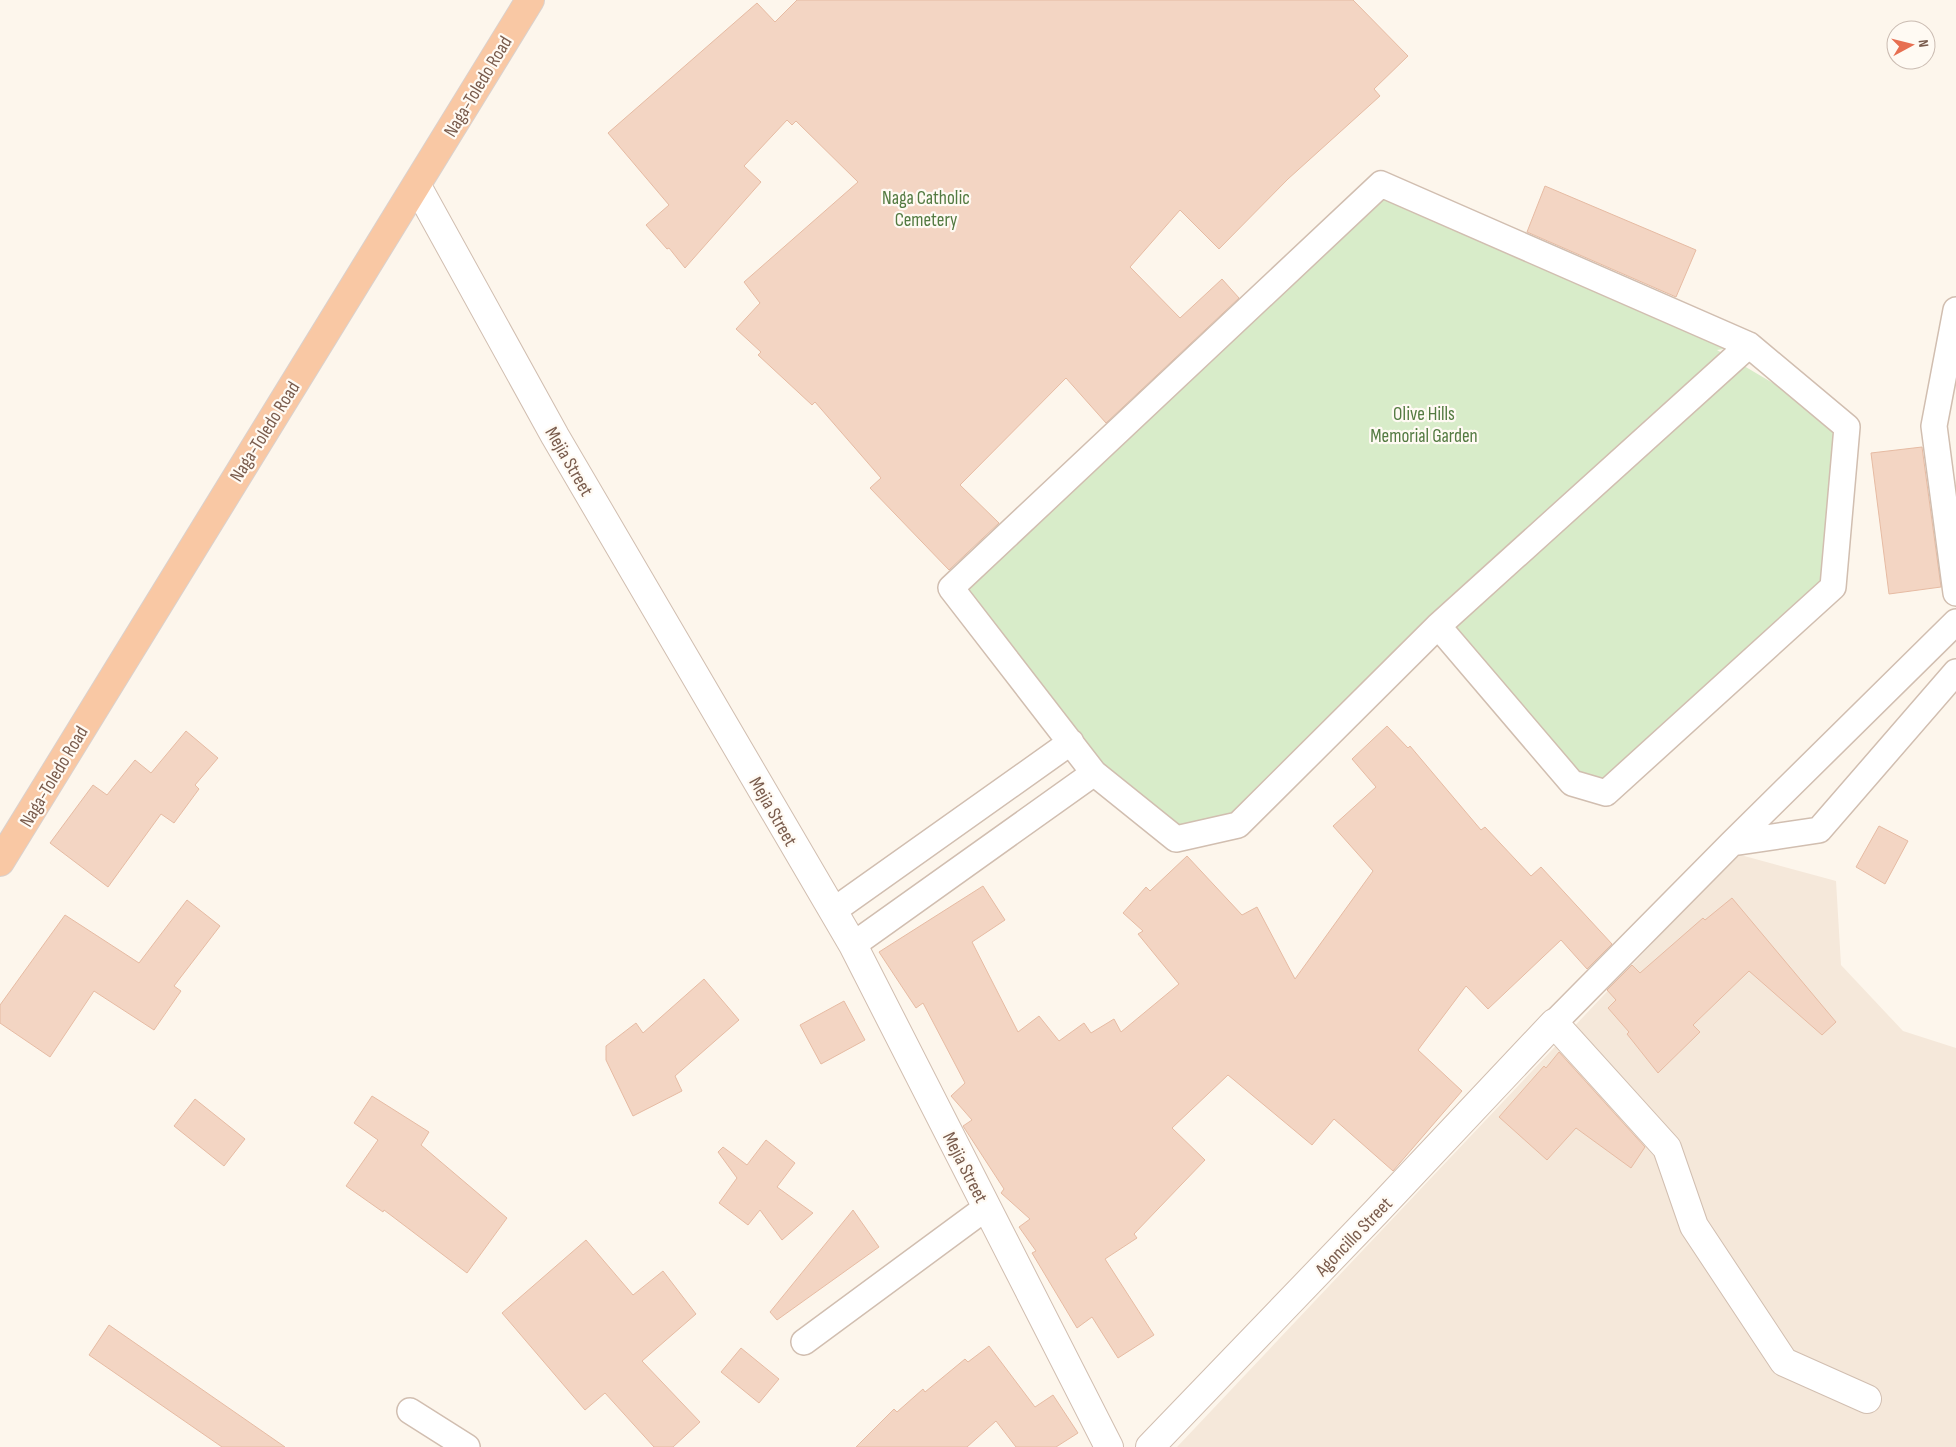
<svg xmlns="http://www.w3.org/2000/svg" width="1956" height="1447" viewBox="0 0 1956 1447" font-family="'Sofia Sans Condensed',sans-serif">
  <rect width="100%" height="100%" fill="#fdf6ec"/>
  <path fill="#f5e8da" d="M 1737,854 L 1836,881 L 1841,965 L 1903,1031 L 1956,1048 L 1956,1447 L 1177,1447 Z"/>
  <path fill="#d8ecc9" d="M 1381,184 L 1749,345 L 1717,350 L 1847,427 L 1833,587 L 1606,793 L 1572,783 L 1438,627 L 1238,825 L 1176,839 L 1094,773 L 951,588 Z"/>
  <path fill="#f3d5c3" stroke="#e6bba3" d="M 797,0 L 1353,0 L 1408,56 L 1374,89 L 1380,96 L 1288,179 L 1219,249 L 1180,210 L 1130,267 L 1180,318 L 1222,279 L 1239,298 L 1106,423 L 1066,378 L 960,485 L 999,523 L 949,570 L 870,488 L 881,478 L 815,402 L 812,405 L 758,355 L 761,352 L 736,329 L 760,303 L 744,282 L 858,182 L 796,121 L 792,125 L 787,120 L 744,166 L 761,182 L 685,268 L 669,248 L 667,249 L 646,225 L 669,205 L 608,133 L 757,3 L 775,22 Z
    M 1545,186 L 1696,250 L 1676,297 L 1527,232 Z
    M 1922,447 L 1941,587 L 1889,594 L 1871,453 Z
    M 1387,726 L 1408,748 L 1410,746 L 1481,830 L 1485,827 L 1531,876 L 1541,867 L 1612,944 L 1587,969 L 1561,940 L 1488,1009 L 1466,986 L 1418,1050 L 1462,1091 L 1393,1171 L 1334,1119 L 1312,1145 L 1228,1075 L 1172,1128 L 1205,1160 L 1134,1234 L 1137,1238 L 1105,1259 L 1154,1335 L 1118,1358 L 1092,1317 L 1077,1328 L 1032,1253 L 1036,1251 L 1019,1227 L 1030,1219 L 1001,1193 L 1004,1189 L 963,1126 L 972,1120 L 951,1096 L 965,1083 L 923,1003 L 916,1008 L 879,952 L 983,886 L 1005,920 L 972,942 L 1018,1032 L 1039,1016 L 1059,1041 L 1084,1023 L 1091,1033 L 1114,1019 L 1121,1032 L 1179,984 L 1138,934 L 1143,931 L 1123,913 L 1146,887 L 1150,891 L 1187,856 L 1242,915 L 1257,907 L 1295,979 L 1373,871 L 1333,826 L 1376,787 L 1352,759 Z
    M 186,731 L 218,758 L 195,785 L 199,789 L 174,823 L 161,814 L 108,887 L 50,843 L 93,785 L 107,795 L 135,760 L 151,773 Z
    M 1879,826 L 1908,841 L 1885,884 L 1856,867 Z
    M 1732,898 L 1836,1022 L 1822,1035 L 1749,971 L 1693,1025 L 1700,1032 L 1658,1073 L 1627,1034 L 1629,1032 L 1608,1008 L 1616,1000 L 1607,990 L 1632,965 L 1640,973 L 1703,918 L 1705,920 Z
    M 187,900 L 220,926 L 174,986 L 181,991 L 154,1030 L 94,991 L 50,1057 L 0,1023 L 0,1005 L 65,915 L 139,963 Z
    M 704,979 L 739,1020 L 675,1076 L 682,1091 L 633,1116 L 606,1060 L 606,1046 L 636,1023 L 643,1033 Z
    M 844,1001 L 865,1040 L 821,1064 L 800,1025 Z
    M 1559,1052 L 1645,1147 L 1631,1168 L 1576,1128 L 1547,1160 L 1499,1117 L 1544,1066 L 1546,1068 Z
    M 372,1096 L 429,1132 L 421,1145 L 507,1218 L 467,1273 L 384,1210 L 383,1212 L 346,1186 L 378,1140 L 354,1123 Z
    M 195,1099 L 245,1139 L 224,1166 L 174,1126 Z
    M 766,1140 L 795,1163 L 777,1187 L 813,1213 L 782,1240 L 760,1210 L 748,1225 L 719,1203 L 737,1178 L 718,1152 L 723,1147 L 747,1165 Z
    M 853,1210 L 879,1247 L 777,1320 L 770,1312 Z
    M 586,1240 L 633,1295 L 663,1271 L 696,1314 L 642,1361 L 700,1422 L 673,1447 L 654,1447 L 605,1393 L 585,1410 L 502,1313 Z
    M 109,1325 L 285,1447 L 222,1447 L 89,1355 Z
    M 989,1346 L 1035,1407 L 1053,1395 L 1078,1433 L 1056,1447 L 1016,1447 L 996,1421 L 967,1447 L 856,1447 L 894,1409 L 897,1412 L 923,1389 L 925,1392 L 965,1359 L 968,1362 Z
    M 741,1348 L 779,1379 L 759,1403 L 721,1372 Z"/>
  <g fill="none" stroke-linecap="round" stroke-linejoin="round">
    <defs>
      <path id="service" d="M 1956,310 L 1934,426 L 1956,593
        M 1438,626 L 1572,783 L 1606,793 L 1833,587 L 1847,427 L 1749,345 L 1381,184 L 951,588 L 1094,773 L 1176,839 L 1238,825 L 1438,626 L 1749,345
        M 1732,843 L 1819,830 L 1956,672
        M 833,911 L 1071,742
        M 853,945 L 1094,773
        M 1554,1023 L 1732,843 L 1956,622
        M 804,1342 L 987,1207
        M 410,1411 L 467,1447"/>
      <path id="minor" d="M 1150,1447 L 1376,1212 L 1554,1023 L 1667,1148 L 1694,1226 L 1784,1362 L 1867,1399"/>
      <path id="tertiary" d="M 417,186 L 555,436 L 853,945 L 1109,1447"/>
      <path id="trunk" d="M 0,862 L 530,0"/>
    </defs>
    <use href="#service" stroke="#d1beb0" stroke-width="28"/>
    <use href="#minor" stroke="#d1beb0" stroke-width="30"/>
    <use href="#tertiary" stroke="#d1beb0" stroke-width="30"/>
    <use href="#trunk" stroke="#dad1cd" stroke-width="30"/>
    <use href="#service" stroke="#fff" stroke-width="25"/>
    <use href="#minor" stroke="#fff" stroke-width="28"/>
    <use href="#tertiary" stroke="#fff" stroke-width="28"/>
    <use href="#trunk" stroke="#f9c8a4" stroke-width="28"/>
  </g>
  <g text-anchor="middle" stroke-width="4.5" stroke-linejoin="round" paint-order="stroke">
    <g font-size="19" fill="#7a5c4d" stroke="#fffaf3">
      <text transform="translate(477 86) rotate(-59)" y="7">Naga-Toledo Road</text>
      <text transform="translate(264 431) rotate(-58)" y="7">Naga-Toledo Road</text>
      <text transform="translate(570 461) rotate(60)" y="7">Mejia Street</text>
      <text transform="translate(53 776) rotate(-59)" y="7">Naga-Toledo Road</text>
      <text transform="translate(774 811) rotate(60)" y="7">Mejia Street</text>
      <text transform="translate(966 1167) rotate(63)" y="7">Mejia Street</text>
      <text transform="translate(1353 1236) rotate(-46)" y="7">Agoncillo Street</text>
    </g>
    <g font-size="19" fill="#537a41" stroke="#fffaf3">
      <text x="926" y="204">Naga Catholic<tspan x="926" dy="22">Cemetery</tspan></text>
      <text x="1424" y="420">Olive Hills<tspan x="1424" dy="22">Memorial Garden</tspan></text>
    </g>
  </g>
  <g transform="translate(1911 45) rotate(83)"><circle r="24" fill="#fffaf3" stroke="#cabbb1"/>
  <path d="M0-4L9 19L0 12L-9 19Z" fill="#e76f51"/>
  <text y="-8" font-size="14" font-weight="bold" text-anchor="middle" fill="#7a5c4d">N</text>
  </g>
</svg>
